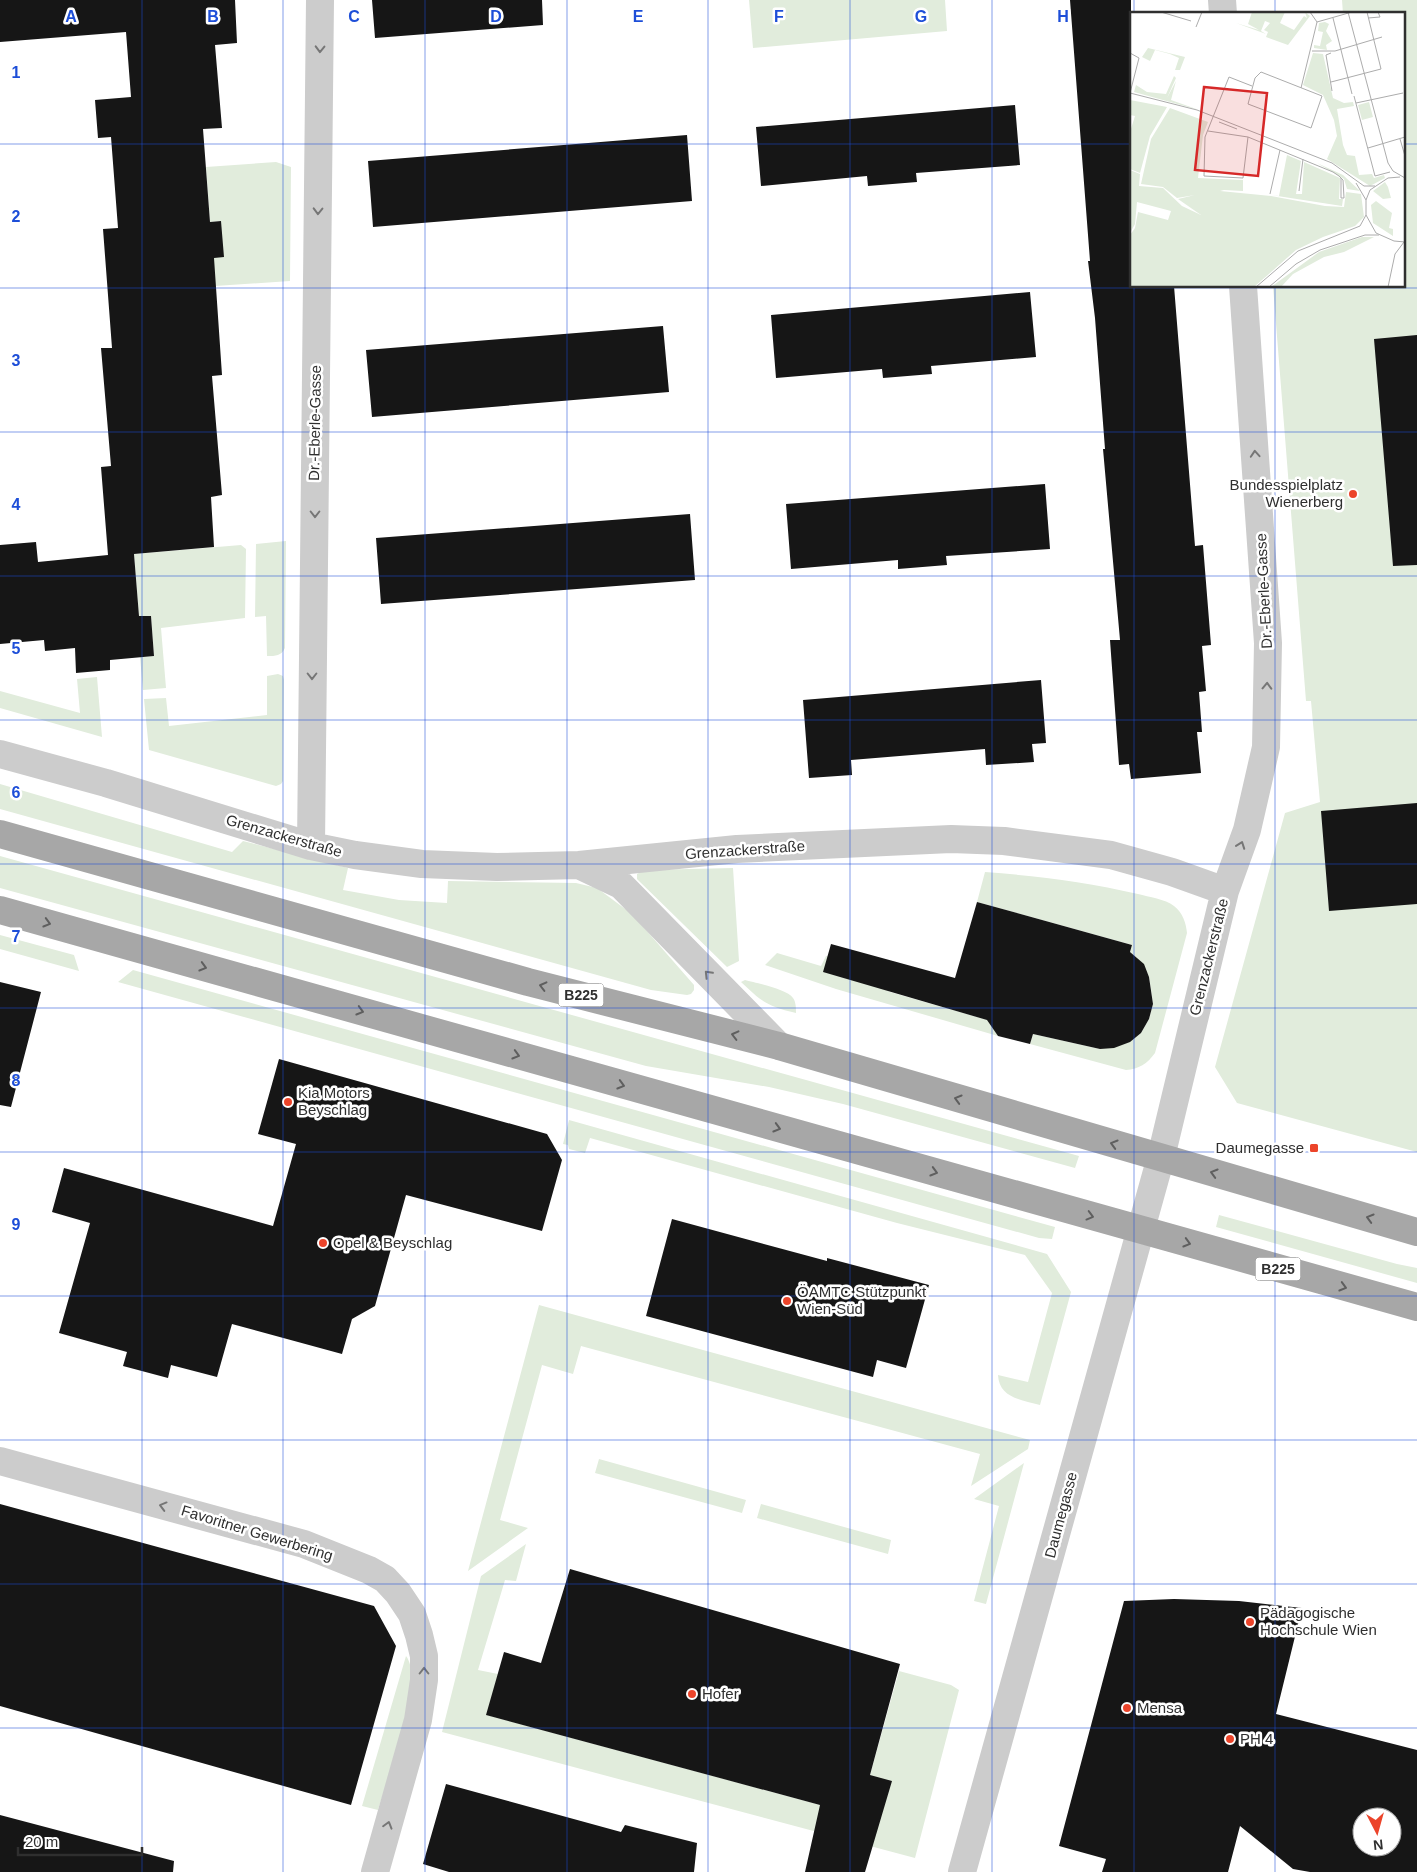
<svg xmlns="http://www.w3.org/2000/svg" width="1417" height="1872" viewBox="0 0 1417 1872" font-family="Arial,sans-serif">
  <rect width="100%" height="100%" fill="#fff"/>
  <path fill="#e1ecdc" d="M 749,0 L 945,0 L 947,31 L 753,48 Z
    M 1342,0 L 1417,0 L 1417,1152 L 1237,1103 L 1215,1067 L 1285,813 L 1320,802 L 1311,701 L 1306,701 L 1273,286 L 1403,286 L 1403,14 L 1343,14 Z
    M 276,162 L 291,167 L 290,281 L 215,286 L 213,258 L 221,221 L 210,222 L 206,167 Z
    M 286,541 L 285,648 C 281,656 276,656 267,656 L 266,616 L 255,617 L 256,544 Z
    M 241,545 L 246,549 L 245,618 L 161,628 L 166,688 L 143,690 L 140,657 L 154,656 L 151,616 L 139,616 L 134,554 Z
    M 278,674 L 283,676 L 284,680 L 283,781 L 281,784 L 276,786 L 149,750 L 144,699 L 166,698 L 169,726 L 267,715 L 267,676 Z
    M 97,677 L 102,737 L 0,708 L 0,691 L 80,713 L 77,679 Z
    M 0,784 L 232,852 L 243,841 L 348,868 L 343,890 L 399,900 L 447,903 L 448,881 L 576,883 L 597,888 L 632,914 L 694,985 L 694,990 L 691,994 L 687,995 L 651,990 L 0,809 Z
    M 0,856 L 1079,1156 L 1075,1168 L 843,1104 L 769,1087 L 646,1066 L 0,888 Z
    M 733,868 L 739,961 L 727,967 L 640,882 L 637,879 L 637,874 L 645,870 Z
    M 985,872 C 1037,876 1087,882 1138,894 C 1149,897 1165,899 1174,906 C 1183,913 1186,923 1187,933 L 1155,1053 C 1147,1064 1139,1069 1126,1070 L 1030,1044 L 1033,1034 L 1100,1049 L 1141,1033 L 1149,1019 L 1153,1004 L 1151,990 L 1149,977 L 1143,964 L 1130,952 L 1132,945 L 977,902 Z
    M 0,935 L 74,955 L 79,971 L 0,949 Z
    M 777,953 L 821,966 L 826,956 L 861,963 L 876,985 L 890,992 L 995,1022 L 994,1029 L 998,1036 L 836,989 L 765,965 Z
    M 133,970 L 1055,1227 L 1052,1239 L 1039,1238 L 118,982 Z
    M 745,980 C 756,983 787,989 793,998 C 796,1002 796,1008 796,1013 C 767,1006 762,1002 741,982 Z
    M 569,1120 L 1047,1254 L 1071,1292 L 1040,1405 C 1022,1400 999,1398 998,1375 L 1028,1382 L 1052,1293 L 1025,1255 L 897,1223 L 590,1138 L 585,1153 L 569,1149 L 568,1145 L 563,1144 Z
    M 1219,1215 L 1397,1264 L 1417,1268 L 1417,1283 L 1216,1227 Z
    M 539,1305 L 1030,1440 L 1028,1449 L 971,1486 L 980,1454 L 581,1346 L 573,1374 L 542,1365 L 500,1520 L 528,1528 L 468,1571 Z
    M 599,1459 L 746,1500 L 742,1513 L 595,1473 Z
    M 1024,1463 L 986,1604 L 974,1601 L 999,1506 L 974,1499 Z
    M 761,1504 L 891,1540 L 888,1554 L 757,1518 Z
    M 526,1544 L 516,1581 L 505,1580 L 478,1670 L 498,1674 L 487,1715 L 880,1821 L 870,1775 L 899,1671 L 951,1685 L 959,1690 L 915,1858 L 442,1732 L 481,1576 Z
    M 406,1656 C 426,1682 387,1779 378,1810 L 362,1806 Z"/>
  <path fill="#161616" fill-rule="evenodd" d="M 0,0 L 235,0 L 237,43 L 215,45 L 222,128 L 203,129 L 210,222 L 221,221 L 224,257 L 214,258 L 222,375 L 212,376 L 222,495 L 211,497 L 214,547 L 134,554 L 139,616 L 151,616 L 154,656 L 110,660 L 110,670 L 76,673 L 75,648 L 45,651 L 44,640 L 0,644 L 0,545 L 36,542 L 38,562 L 108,555 L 101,467 L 111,466 L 101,348 L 112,348 L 103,229 L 118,228 L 111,137 L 98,138 L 95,100 L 131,97 L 126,32 L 0,42 Z
    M 372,0 L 542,0 L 543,25 L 375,38 Z
    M 1070,0 L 1131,0 L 1131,286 L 1174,286 L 1195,546 L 1203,545 L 1211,645 L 1202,646 L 1206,691 L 1199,692 L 1202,732 L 1197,732 L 1201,773 L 1131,779 L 1129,764 L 1119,765 L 1110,640 L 1120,640 L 1103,449 L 1105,449 L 1095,318 L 1088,261 L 1090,261 Z
    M 1015,105 L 1020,165 L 916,173 L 917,182 L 868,186 L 867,176 L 761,186 L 756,127 Z
    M 687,135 L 692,201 L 373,227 L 368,161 Z
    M 1030,292 L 1036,357 L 931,366 L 932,374 L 883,378 L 882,369 L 776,378 L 771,315 Z
    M 663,326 L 669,392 L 372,417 L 366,350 Z
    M 1417,335 L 1417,565 L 1393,566 L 1374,339 Z
    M 1045,484 L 1050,549 L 946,556 L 947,565 L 898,569 L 898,560 L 791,569 L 786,504 Z
    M 690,514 L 695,580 L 381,604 L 376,538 Z
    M 1041,680 L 1046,743 L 1032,744 L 1034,762 L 986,765 L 985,749 L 851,760 L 852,775 L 809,778 L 803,700 Z
    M 1417,803 L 1417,904 L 1329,911 L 1321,811 Z
    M 977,902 L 1132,945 L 1130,952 L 1144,964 L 1149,977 L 1153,1004 L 1149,1019 L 1141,1033 L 1130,1042 L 1114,1048 L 1100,1049 L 1033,1034 L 1030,1044 L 998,1036 L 987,1020 L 823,972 L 831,944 L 955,978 Z
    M 0,982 L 41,992 L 11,1107 L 0,1105 Z
    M 279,1059 L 547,1134 L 562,1160 L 542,1231 L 406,1195 L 375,1306 L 352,1319 L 342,1354 L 232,1324 L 217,1377 L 171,1365 L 168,1378 L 123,1366 L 127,1352 L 59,1333 L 90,1223 L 52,1212 L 64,1168 L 273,1226 L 296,1144 L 258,1134 Z
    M 672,1219 L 827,1261 L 827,1258 L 929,1285 L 906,1368 L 877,1360 L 873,1377 L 646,1316 Z
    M 0,1504 L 374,1606 L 396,1646 L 351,1805 L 0,1706 Z
    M 570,1569 L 900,1664 L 870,1775 L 892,1781 L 865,1872 L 805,1872 L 820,1805 L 486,1715 L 504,1652 L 541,1663 Z
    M 1174,1599 L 1239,1601 L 1302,1608 L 1276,1714 L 1417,1750 L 1417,1872 L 1310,1872 L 1293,1869 L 1240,1826 L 1228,1872 L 1102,1872 L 1106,1859 L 1059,1846 L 1124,1601 ZM 1362,1817 L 1392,1817 L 1392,1847 L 1362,1847 Z
    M 446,1784 L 621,1832 L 625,1825 L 697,1843 L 694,1872 L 449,1872 L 423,1864 Z
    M 0,1815 L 174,1861 L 173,1872 L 0,1872 Z"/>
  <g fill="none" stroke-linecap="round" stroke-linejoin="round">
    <path stroke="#ccc" stroke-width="28" d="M 1222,0 L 1223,14
      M 0,754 L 106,783 L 311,846 L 355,855 L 422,864 L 497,867 L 579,865 L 737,849 L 951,839 L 1004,841 L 1111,855 L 1172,872 L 1225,891
      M 311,846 L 320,0
      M 579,865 L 621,885 L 779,1046
      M 0,1461 L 304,1544 L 369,1570 L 385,1579 L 398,1593 L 412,1614 L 419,1635 L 424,1656 L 424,1680 L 418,1720 L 375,1872
      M 962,1872 L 1161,1157 L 1225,891 L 1247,830 L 1266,747 L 1268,643 L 1243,286"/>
    <path stroke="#a7a7a7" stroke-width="28" d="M 0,834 L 528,982 L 779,1046 L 1417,1232
      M 0,910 L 1417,1307"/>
  </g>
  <defs><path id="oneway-chevron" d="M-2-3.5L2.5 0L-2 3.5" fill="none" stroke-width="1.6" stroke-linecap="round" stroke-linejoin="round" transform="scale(1.25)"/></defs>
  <g stroke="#767676">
    <use href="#oneway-chevron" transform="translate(320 49) rotate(91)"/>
    <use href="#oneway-chevron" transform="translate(318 211) rotate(91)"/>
    <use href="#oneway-chevron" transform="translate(1255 454) rotate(-94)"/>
    <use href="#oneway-chevron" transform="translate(315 514) rotate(90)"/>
    <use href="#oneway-chevron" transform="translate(312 676) rotate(90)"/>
    <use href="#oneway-chevron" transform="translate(1267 686) rotate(-88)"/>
    <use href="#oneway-chevron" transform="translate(1241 845) rotate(-70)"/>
    <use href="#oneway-chevron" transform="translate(708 974) rotate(-134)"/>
    <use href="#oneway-chevron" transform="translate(163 1506) rotate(-165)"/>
    <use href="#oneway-chevron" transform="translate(424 1671) rotate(-90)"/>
    <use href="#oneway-chevron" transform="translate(388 1825) rotate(-74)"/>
  </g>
  <g stroke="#5f5f5f">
    <use href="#oneway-chevron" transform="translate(47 923) rotate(16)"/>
    <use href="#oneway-chevron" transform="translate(203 967) rotate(16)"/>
    <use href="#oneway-chevron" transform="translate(543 986) rotate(-166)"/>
    <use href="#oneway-chevron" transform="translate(360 1011) rotate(16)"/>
    <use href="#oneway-chevron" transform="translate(735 1035) rotate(-166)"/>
    <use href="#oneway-chevron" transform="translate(516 1055) rotate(16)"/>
    <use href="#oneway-chevron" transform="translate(621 1085) rotate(16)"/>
    <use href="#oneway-chevron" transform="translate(958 1099) rotate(-164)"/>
    <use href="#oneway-chevron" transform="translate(777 1128) rotate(16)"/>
    <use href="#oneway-chevron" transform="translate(1114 1144) rotate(-164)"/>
    <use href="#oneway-chevron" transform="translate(934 1172) rotate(16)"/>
    <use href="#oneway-chevron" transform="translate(1214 1173) rotate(-164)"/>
    <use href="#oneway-chevron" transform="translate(1090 1216) rotate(15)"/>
    <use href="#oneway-chevron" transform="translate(1370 1218) rotate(-164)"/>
    <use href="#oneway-chevron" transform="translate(1187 1243) rotate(16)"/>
    <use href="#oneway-chevron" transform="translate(1343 1287) rotate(16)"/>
  </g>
  <path fill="none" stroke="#1d4ed8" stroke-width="1" stroke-opacity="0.55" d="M 142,0 L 142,1872M 283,0 L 283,1872M 425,0 L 425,1872M 567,0 L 567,1872M 708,0 L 708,1872M 850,0 L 850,1872M 992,0 L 992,1872M 1134,0 L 1134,14M 1275,0 L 1275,14M 0,144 L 1131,144M 1403,144 L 1417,144M 1134,286 L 1134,1872M 1275,286 L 1275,1872M 0,288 L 1417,288M 0,432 L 1417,432M 0,576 L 1417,576M 0,720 L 1417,720M 0,864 L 1417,864M 0,1008 L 1417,1008M 0,1152 L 1417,1152M 0,1296 L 1417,1296M 0,1440 L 1417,1440M 0,1584 L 1417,1584M 0,1728 L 1417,1728"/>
  <g fill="#ec442a" stroke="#fff" stroke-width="2">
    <circle cx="1353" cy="494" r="5"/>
    <circle cx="288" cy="1102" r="5"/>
    <rect x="1309" y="1143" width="10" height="10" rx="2.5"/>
    <circle cx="323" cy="1243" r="5"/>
    <circle cx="787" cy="1301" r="5"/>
    <circle cx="1250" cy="1622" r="5"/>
    <circle cx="692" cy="1694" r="5"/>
    <circle cx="1127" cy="1708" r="5"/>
    <circle cx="1230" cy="1739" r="5"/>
  </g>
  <g text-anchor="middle" stroke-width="5" stroke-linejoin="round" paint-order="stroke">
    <g fill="#fff" stroke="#6d6d6d" stroke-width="1">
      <rect x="558.5" y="983.5" width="45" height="23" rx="4"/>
      <rect x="1255.5" y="1257.5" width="45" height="23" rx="4"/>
    </g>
    <g font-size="14" font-weight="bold" fill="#2f2f2f">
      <text x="581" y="1000">B225</text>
      <text x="1278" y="1274">B225</text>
    </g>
    <g font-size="15" fill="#2f2f2f" stroke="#fff">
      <text transform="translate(315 423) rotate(-89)" y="5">Dr.-Eberle-Gasse</text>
      <text transform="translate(1264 591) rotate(-93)" y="5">Dr.-Eberle-Gasse</text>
      <text transform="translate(284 836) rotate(16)" y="5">Grenzackerstraße</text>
      <text transform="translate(745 850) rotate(-4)" y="5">Grenzackerstraße</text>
      <text transform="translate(1209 957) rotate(-76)" y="5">Grenzackerstraße</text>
      <text transform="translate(1061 1515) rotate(-75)" y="5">Daumegasse</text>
      <text transform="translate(257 1533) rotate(17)" y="5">Favoritner Gewerbering</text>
    </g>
    <g font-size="15" fill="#2f2f2f" stroke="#fff" text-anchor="start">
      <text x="1343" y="490" text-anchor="end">Bundesspielplatz<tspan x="1343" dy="17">Wienerberg</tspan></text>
      <text x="298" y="1098">Kia Motors<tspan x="298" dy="17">Beyschlag</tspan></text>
      <text x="1304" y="1153" text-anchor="end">Daumegasse</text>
      <text x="333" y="1248">Opel &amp; Beyschlag</text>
      <text x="797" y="1297">ÖAMTC Stützpunkt<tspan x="797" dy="17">Wien-Süd</tspan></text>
      <text x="1260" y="1618">Pädagogische<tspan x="1260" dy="17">Hochschule Wien</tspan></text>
      <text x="702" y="1699">Hofer</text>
      <text x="1137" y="1713">Mensa</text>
      <text x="1240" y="1744">PH 4</text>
    </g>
  </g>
  <g transform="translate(1130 12)">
    <rect width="275" height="275" fill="#fff"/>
    <path d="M 122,0 L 155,0 L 150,11 L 164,18 L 174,4 L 177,6 L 175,0 L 180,4 L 158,33 L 136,25 L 138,20 L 134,18 L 140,11 L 135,9 L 131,19 L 136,22 L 106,11 L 129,18 L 118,12 ZM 195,10 L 199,12 L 196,19 L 202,29 L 196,33 L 197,38 L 184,36 L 184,33 L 190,34 L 193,20 L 188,19 L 189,11 ZM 18,36 L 55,45 L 50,58 L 40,58 L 45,58 L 49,46 L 40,42 L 25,38 L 20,49 L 12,45 ZM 183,41 L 193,42 L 203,86 L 214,91 L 223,90 L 224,94 L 207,97 L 213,133 L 217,143 L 225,144 L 229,163 L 242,162 L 244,166 L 254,163 L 255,166 L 240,174 L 197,147 L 207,124 L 204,108 L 193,83 L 173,73 ZM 44,64 L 46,66 L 37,86 L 46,69 L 41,88 L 69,98 L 4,80 L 6,73 L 17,80 L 36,82 ZM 0,88 L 37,95 L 20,124 L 10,161 L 0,157 L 0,120 L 5,104 L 0,103 ZM 239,90 L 243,105 L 232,108 L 228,93 ZM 40,96 L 78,110 L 73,123 L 68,166 L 113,168 L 113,179 L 94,178 L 90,179 L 141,184 L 195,194 L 214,195 L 216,180 L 231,182 L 234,205 L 225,214 L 193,225 L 166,238 L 124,275 L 0,275 L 0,223 L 5,216 L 8,200 L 38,208 L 41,199 L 7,190 L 5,212 L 0,221 L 0,158 L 10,162 L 9,174 L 33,176 L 52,194 L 71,203 L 48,187 L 65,183 L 47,186 L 33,175 L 11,172 L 21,127 ZM 157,143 L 171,149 L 166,182 L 172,182 L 174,150 L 210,166 L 209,187 L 213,187 L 212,194 L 141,183 L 149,184 ZM 187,151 L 213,163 L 230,179 L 217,177 L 214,167 ZM 255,170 L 258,175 L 261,186 L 253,187 L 243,179 ZM 246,189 L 262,201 L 259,216 L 263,217 L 263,224 L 243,211 L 241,193 ZM 232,225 L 244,225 L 214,240 L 194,245 L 163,262 L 151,275 L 141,275 L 189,240 Z" fill="#e1ecdc"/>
    <path fill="none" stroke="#acacac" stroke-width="1" d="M 31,0 L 61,9M 218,0 L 258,151 L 263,159 L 275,166M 203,6 L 222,82M 238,6 L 250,5 L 248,0M 187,10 L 222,0M 66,15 L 72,0M 182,39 L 205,39 L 252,25M 0,41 L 9,46 L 0,81M 201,41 L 196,43 L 202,79M 131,60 L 192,84 L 181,116 L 118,92 L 125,66 ZM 201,70 L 251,57 L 237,0M 171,76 L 187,10 L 180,0M 0,81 L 67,98 L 202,151 L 234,174 L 245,174M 224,84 L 245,164 L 260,160M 226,91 L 273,81M 89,110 L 107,117M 78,119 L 118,125 L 203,160 L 209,164 L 213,168 L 214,186 L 211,186 L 211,166M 118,125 L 113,166 L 74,164 L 75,125 L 99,65 L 122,74M 270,127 L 275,144M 238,136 L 275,125M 270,165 L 258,166 L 240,178 L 236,188 L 236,203 L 246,221 L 264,229 L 275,230M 226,171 L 236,188M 169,179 L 173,147M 140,182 L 150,138M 126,275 L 168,239 L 230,214 L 236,203M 139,275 L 166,252 L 190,238 L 235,223 L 249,223M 258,275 L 265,242 L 274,230"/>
    <path fill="#d62828" fill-opacity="0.15" stroke="#d62828" stroke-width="2.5" d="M 74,75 L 137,81 L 128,164 L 65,158 Z"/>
    <rect width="275" height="275" fill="none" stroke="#2f2f2f" stroke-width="2.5"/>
  </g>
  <g font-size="16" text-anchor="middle" font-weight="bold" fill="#1d4ed8" stroke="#fff" stroke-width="5" stroke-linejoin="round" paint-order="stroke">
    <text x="71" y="22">A</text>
    <text x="213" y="22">B</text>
    <text x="354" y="22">C</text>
    <text x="496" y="22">D</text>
    <text x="638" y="22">E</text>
    <text x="779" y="22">F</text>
    <text x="921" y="22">G</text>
    <text x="1063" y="22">H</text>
    <text x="16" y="78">1</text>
    <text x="16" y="222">2</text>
    <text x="16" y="366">3</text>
    <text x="16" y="510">4</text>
    <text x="16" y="654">5</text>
    <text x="16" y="798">6</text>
    <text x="16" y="942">7</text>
    <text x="16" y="1086">8</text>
    <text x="16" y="1230">9</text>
  </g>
  <g transform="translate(1377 1832) rotate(174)"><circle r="24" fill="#ffffff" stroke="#acacac"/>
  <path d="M0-4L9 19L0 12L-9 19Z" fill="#ec442a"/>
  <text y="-8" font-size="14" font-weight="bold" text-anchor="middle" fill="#2f2f2f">N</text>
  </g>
  <path d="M18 1847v8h124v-8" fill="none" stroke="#2f2f2f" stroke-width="2.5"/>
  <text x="25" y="1847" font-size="15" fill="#2f2f2f" stroke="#ffffff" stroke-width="4" paint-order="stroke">20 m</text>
</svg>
